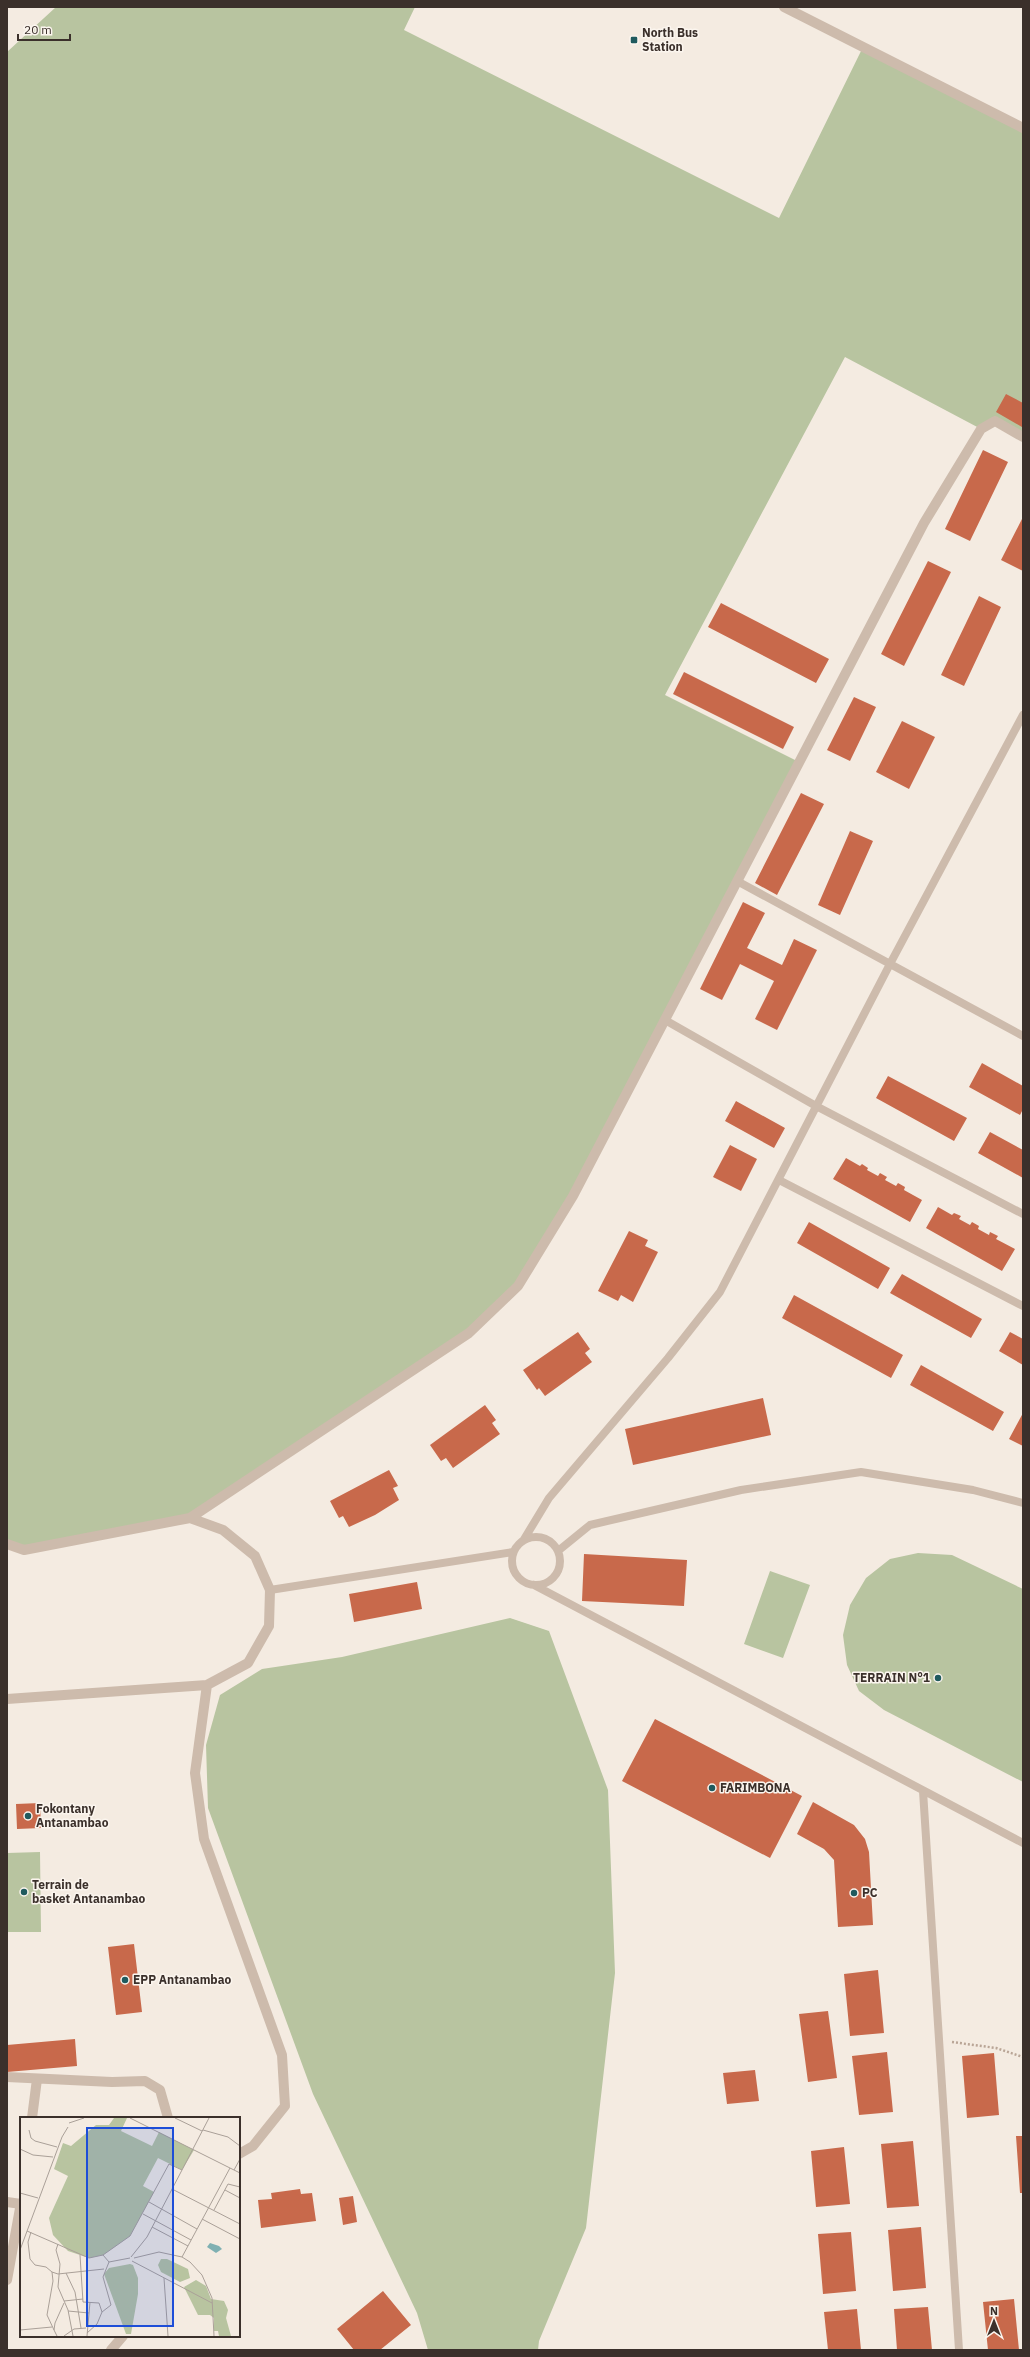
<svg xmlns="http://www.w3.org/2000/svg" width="1030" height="2357" viewBox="0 0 1030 2357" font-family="'IBM Plex Sans',sans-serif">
  <rect width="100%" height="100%" fill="#f4ebe1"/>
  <path fill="#b8c4a0" d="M 56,7 L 415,7 L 404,30 L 779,218 L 863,47 L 1023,128 L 1023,437 L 995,422 L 981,429 L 845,357 L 665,695 L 799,762 L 573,1196 L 518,1286 L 469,1333 L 190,1518 L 24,1550 L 7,1544 L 7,52 Z
    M 918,1553 L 952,1555 L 1023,1589 L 1023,1782 L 884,1710 L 859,1691 L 847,1665 L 843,1635 L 850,1605 L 866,1578 L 890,1559 Z
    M 770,1571 L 810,1585 L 783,1658 L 744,1644 Z
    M 510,1618 L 549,1631 L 608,1790 L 615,1973 L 586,2228 L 539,2341 L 538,2350 L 428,2350 L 417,2313 L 313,2094 L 208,1808 L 206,1745 L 220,1695 L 262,1669 L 342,1657 Z
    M 40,1852 L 41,1932 L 7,1932 L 7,1853 Z"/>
  <path fill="#c8694b" d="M 1006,394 L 1023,403 L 1022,427 L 996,412 Z
    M 983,450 L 1008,462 L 970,541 L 945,529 Z
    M 1023,517 L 1023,571 L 1001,560 Z
    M 928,561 L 951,572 L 904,666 L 881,654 Z
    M 979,596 L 1001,607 L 964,686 L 941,675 Z
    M 721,603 L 829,659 L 816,683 L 708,627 Z
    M 684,672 L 794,727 L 783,749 L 673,694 Z
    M 854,697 L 876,707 L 850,761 L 827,750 Z
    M 902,721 L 935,737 L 909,789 L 876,772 Z
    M 801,793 L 824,804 L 777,895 L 755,883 Z
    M 850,831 L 873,841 L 840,915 L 818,905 Z
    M 743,902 L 765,913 L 747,948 L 782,965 L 794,939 L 817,950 L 777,1030 L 755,1019 L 774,981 L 740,964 L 722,1000 L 700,989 Z
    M 982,1063 L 1023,1086 L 1023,1109 L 1020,1115 L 969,1087 Z
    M 888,1076 L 967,1118 L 954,1141 L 876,1098 Z
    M 736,1101 L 785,1128 L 774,1148 L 725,1121 Z
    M 990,1132 L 1023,1150 L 1023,1178 L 978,1153 Z
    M 730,1145 L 757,1159 L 741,1191 L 713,1177 Z
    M 846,1158 L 860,1166 L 862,1164 L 868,1168 L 867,1170 L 878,1176 L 880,1173 L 887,1177 L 885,1180 L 896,1186 L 898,1183 L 905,1187 L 904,1190 L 922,1200 L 910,1222 L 833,1179 Z
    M 938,1207 L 952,1215 L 954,1213 L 961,1216 L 959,1219 L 970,1225 L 972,1222 L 979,1226 L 978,1229 L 989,1235 L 990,1232 L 998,1236 L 996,1239 L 1015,1249 L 1002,1271 L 926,1228 Z
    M 809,1222 L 890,1268 L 878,1289 L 797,1243 Z
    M 629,1231 L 648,1240 L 645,1246 L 658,1252 L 633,1302 L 621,1295 L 618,1301 L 598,1291 Z
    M 902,1274 L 982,1319 L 971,1338 L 890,1293 Z
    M 794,1295 L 903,1355 L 891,1378 L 782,1318 Z
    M 578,1332 L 590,1349 L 585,1353 L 592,1362 L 545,1396 L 539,1388 L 537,1390 L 523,1370 Z
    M 1010,1332 L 1023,1339 L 1023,1365 L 999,1351 Z
    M 921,1365 L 1004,1412 L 993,1431 L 910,1385 Z
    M 763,1398 L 771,1435 L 633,1465 L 625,1429 Z
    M 485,1405 L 496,1420 L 492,1423 L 500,1434 L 453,1468 L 446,1458 L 441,1461 L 430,1445 Z
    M 1023,1413 L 1023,1446 L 1009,1439 Z
    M 389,1470 L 398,1486 L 393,1488 L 399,1500 L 375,1515 L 349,1527 L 343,1516 L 339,1518 L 330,1501 Z
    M 584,1554 L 687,1560 L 684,1606 L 582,1601 Z
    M 417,1582 L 422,1609 L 354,1622 L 349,1594 Z
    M 655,1719 L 802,1796 L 770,1858 L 622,1781 Z
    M 813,1802 L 854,1825 L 865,1839 L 869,1852 L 873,1925 L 838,1927 L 834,1860 L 824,1849 L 797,1834 Z
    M 40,1803 L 41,1828 L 17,1829 L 16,1804 Z
    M 134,1944 L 142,2012 L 116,2015 L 108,1947 Z
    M 878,1970 L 884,2033 L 850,2036 L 844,1974 Z
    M 828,2011 L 837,2078 L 808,2082 L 799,2014 Z
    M 75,2039 L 77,2066 L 7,2072 L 7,2045 Z
    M 887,2052 L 893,2112 L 859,2115 L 852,2056 Z
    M 994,2053 L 999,2115 L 967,2118 L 962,2056 Z
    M 755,2070 L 759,2101 L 727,2104 L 723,2073 Z
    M 1016,2136 L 1023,2136 L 1023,2193 L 1020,2193 Z
    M 913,2141 L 919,2206 L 887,2208 L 881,2144 Z
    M 844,2147 L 850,2204 L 816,2207 L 811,2151 Z
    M 300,2189 L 301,2194 L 312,2193 L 316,2221 L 261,2228 L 258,2200 L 272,2199 L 271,2193 Z
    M 353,2196 L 357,2222 L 343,2225 L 339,2198 Z
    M 921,2227 L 926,2288 L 893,2291 L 888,2230 Z
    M 851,2232 L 856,2291 L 823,2294 L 818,2234 Z
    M 383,2291 L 411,2325 L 380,2350 L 354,2350 L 337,2329 Z
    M 1014,2299 L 1019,2350 L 988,2350 L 983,2302 Z
    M 928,2307 L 932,2350 L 897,2350 L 894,2309 Z
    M 857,2309 L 861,2350 L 828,2350 L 824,2312 Z"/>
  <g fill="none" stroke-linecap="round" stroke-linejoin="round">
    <path stroke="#b9a596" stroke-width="2.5" stroke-dasharray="2 2" stroke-linecap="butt" d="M 952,2042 L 996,2048 L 1023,2057"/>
    <path stroke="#cdbbac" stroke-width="8" d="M 737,881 L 1023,1036
      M 665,1020 L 816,1106 L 1023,1214
      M 779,1180 L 1023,1306
      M512 1561a24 24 0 1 1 48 0a24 24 0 1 1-48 0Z
      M 523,1541 L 549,1498 L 668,1358 L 720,1292 L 890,964 L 1023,715
      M 558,1551 L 590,1525 L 741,1490 L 861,1472 L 973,1490 L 1023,1503
      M 534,1585 L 1023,1843
      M 270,1590 L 513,1552
      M 923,1791 L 959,2350"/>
    <path stroke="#cdbbac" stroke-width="10" d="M 784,7 L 1023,128
      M 190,1518 L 223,1530 L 255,1556 L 270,1590 L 269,1626 L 248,1663 L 207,1685 L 195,1773 L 204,1839 L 282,2055 L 285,2106 L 253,2146 L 239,2154
      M 7,1544 L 24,1550 L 190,1518 L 469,1333 L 518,1286 L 573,1196 L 924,523 L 981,429 L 995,421 L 1023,437
      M 7,1699 L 207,1685
      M 7,2077 L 112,2082 L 145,2081 L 160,2090 L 168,2118
      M 32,2118 L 37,2079
      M 7,2202 L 21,2204
      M 7,2280 L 21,2203
      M 111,2350 L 123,2336"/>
  </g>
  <g fill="#1f5a5e" stroke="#fbf5ee" stroke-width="1.5">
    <rect x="630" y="36" width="8" height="8" rx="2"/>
    <circle cx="938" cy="1678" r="4"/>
    <circle cx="712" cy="1788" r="4"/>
    <circle cx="28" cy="1816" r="4"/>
    <circle cx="24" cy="1892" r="4"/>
    <circle cx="854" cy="1893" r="4"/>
    <circle cx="125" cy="1980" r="4"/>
  </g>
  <g text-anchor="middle" stroke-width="3" stroke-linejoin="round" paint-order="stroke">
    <g font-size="12" font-weight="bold" fill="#3b302b" stroke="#fbf5ee" text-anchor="start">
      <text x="642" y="37">North Bus<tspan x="642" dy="14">Station</tspan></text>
      <text x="930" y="1682" text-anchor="end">TERRAIN N°1</text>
      <text x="720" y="1792">FARIMBONA</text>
      <text x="36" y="1813">Fokontany<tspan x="36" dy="14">Antanambao</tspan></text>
      <text x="32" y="1889">Terrain de<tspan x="32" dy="14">basket Antanambao</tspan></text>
      <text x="862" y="1897">PC</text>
      <text x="133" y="1984">EPP Antanambao</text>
    </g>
  </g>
  <g transform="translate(20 2117)">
    <rect width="220" height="220" fill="#f4ebe1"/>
    <path d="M 94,1 L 107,1 L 101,14 L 132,29 L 139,15 L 174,33 L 162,53 L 138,41 L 123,69 L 134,75 L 110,119 L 83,138 L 69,141 L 48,134 L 33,118 L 29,101 L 48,59 L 34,52 L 43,26 L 51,29 L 76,8 L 89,8 ZM 141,142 L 147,142 L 168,152 L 170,161 L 160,165 L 141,155 L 138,148 ZM 110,147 L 113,148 L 118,161 L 118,177 L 111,217 L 106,217 L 84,157 L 89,151 ZM 176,163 L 186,169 L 191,182 L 204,184 L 208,193 L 206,201 L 211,219 L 199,219 L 198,214 L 194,214 L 194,201 L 190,198 L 178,198 L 164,170 Z" fill="#b8c4a0"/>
    <path d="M 190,126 L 199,129 L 202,132 L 196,136 L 187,130 Z" fill="#7fb0b2"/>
    <path fill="none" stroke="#aaa098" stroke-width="1" d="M 110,1 L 220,56M 155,1 L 182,14M 49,6 L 64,1M 9,13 L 11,21 L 15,24 L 37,30M 183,13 L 208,20 L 220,29M 0,32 L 13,38 L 33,40M 214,53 L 220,42M 152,72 L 220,107M 205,73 L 220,81M 0,76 L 18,81M 129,85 L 177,112M 194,93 L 208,67 L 220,70M 123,97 L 171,123M 182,102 L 220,122M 132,110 L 168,129M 7,114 L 69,141 L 83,138 L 110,119 L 149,47 L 162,53 L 189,1M 11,115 L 8,125 L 10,142 L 15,148 L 26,150 L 32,155 L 33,164 L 27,198 L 34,213M 38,127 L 36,133 L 40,147 L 38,170 L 48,193 L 53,219M 0,133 L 42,20 L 48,10M 60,138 L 63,185 L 79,186 L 82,195M 111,140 L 127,120 L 162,53M 162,140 L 210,51M 114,141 L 139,135 L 162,140 L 170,145 L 182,158 L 192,181 L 194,219M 112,144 L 192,186M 89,145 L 110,141M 32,155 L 38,157 L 84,152M 46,156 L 55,175 L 61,211M 144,161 L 148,219M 44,184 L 63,182M 48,194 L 69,196M 0,213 L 32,210M 67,216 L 77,207 L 82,195 L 91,188 L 83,160 L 89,145 L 83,138M 37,219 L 34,213 L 35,206 L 44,186M 44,219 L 54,212 L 66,211M 67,219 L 70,185"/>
    <path fill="#1d4ed8" fill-opacity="0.15" stroke="#1d4ed8" stroke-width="2" d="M 67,11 L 153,11 L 153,209 L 67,209 Z"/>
    <rect width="220" height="220" fill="none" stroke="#3b302b" stroke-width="2"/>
  </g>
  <rect width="1030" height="2357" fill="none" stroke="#3b302b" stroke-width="16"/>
  <g transform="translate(994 2321)" stroke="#fbf5ee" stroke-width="3" paint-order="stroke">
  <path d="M0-3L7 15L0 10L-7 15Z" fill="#3b302b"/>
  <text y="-6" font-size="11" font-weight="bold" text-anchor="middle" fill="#3b302b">N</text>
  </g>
  <path d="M18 34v6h52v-6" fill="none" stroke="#3b302b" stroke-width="2"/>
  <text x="24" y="34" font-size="12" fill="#3b302b" stroke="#fbf5ee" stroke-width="3" paint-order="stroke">20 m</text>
</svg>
